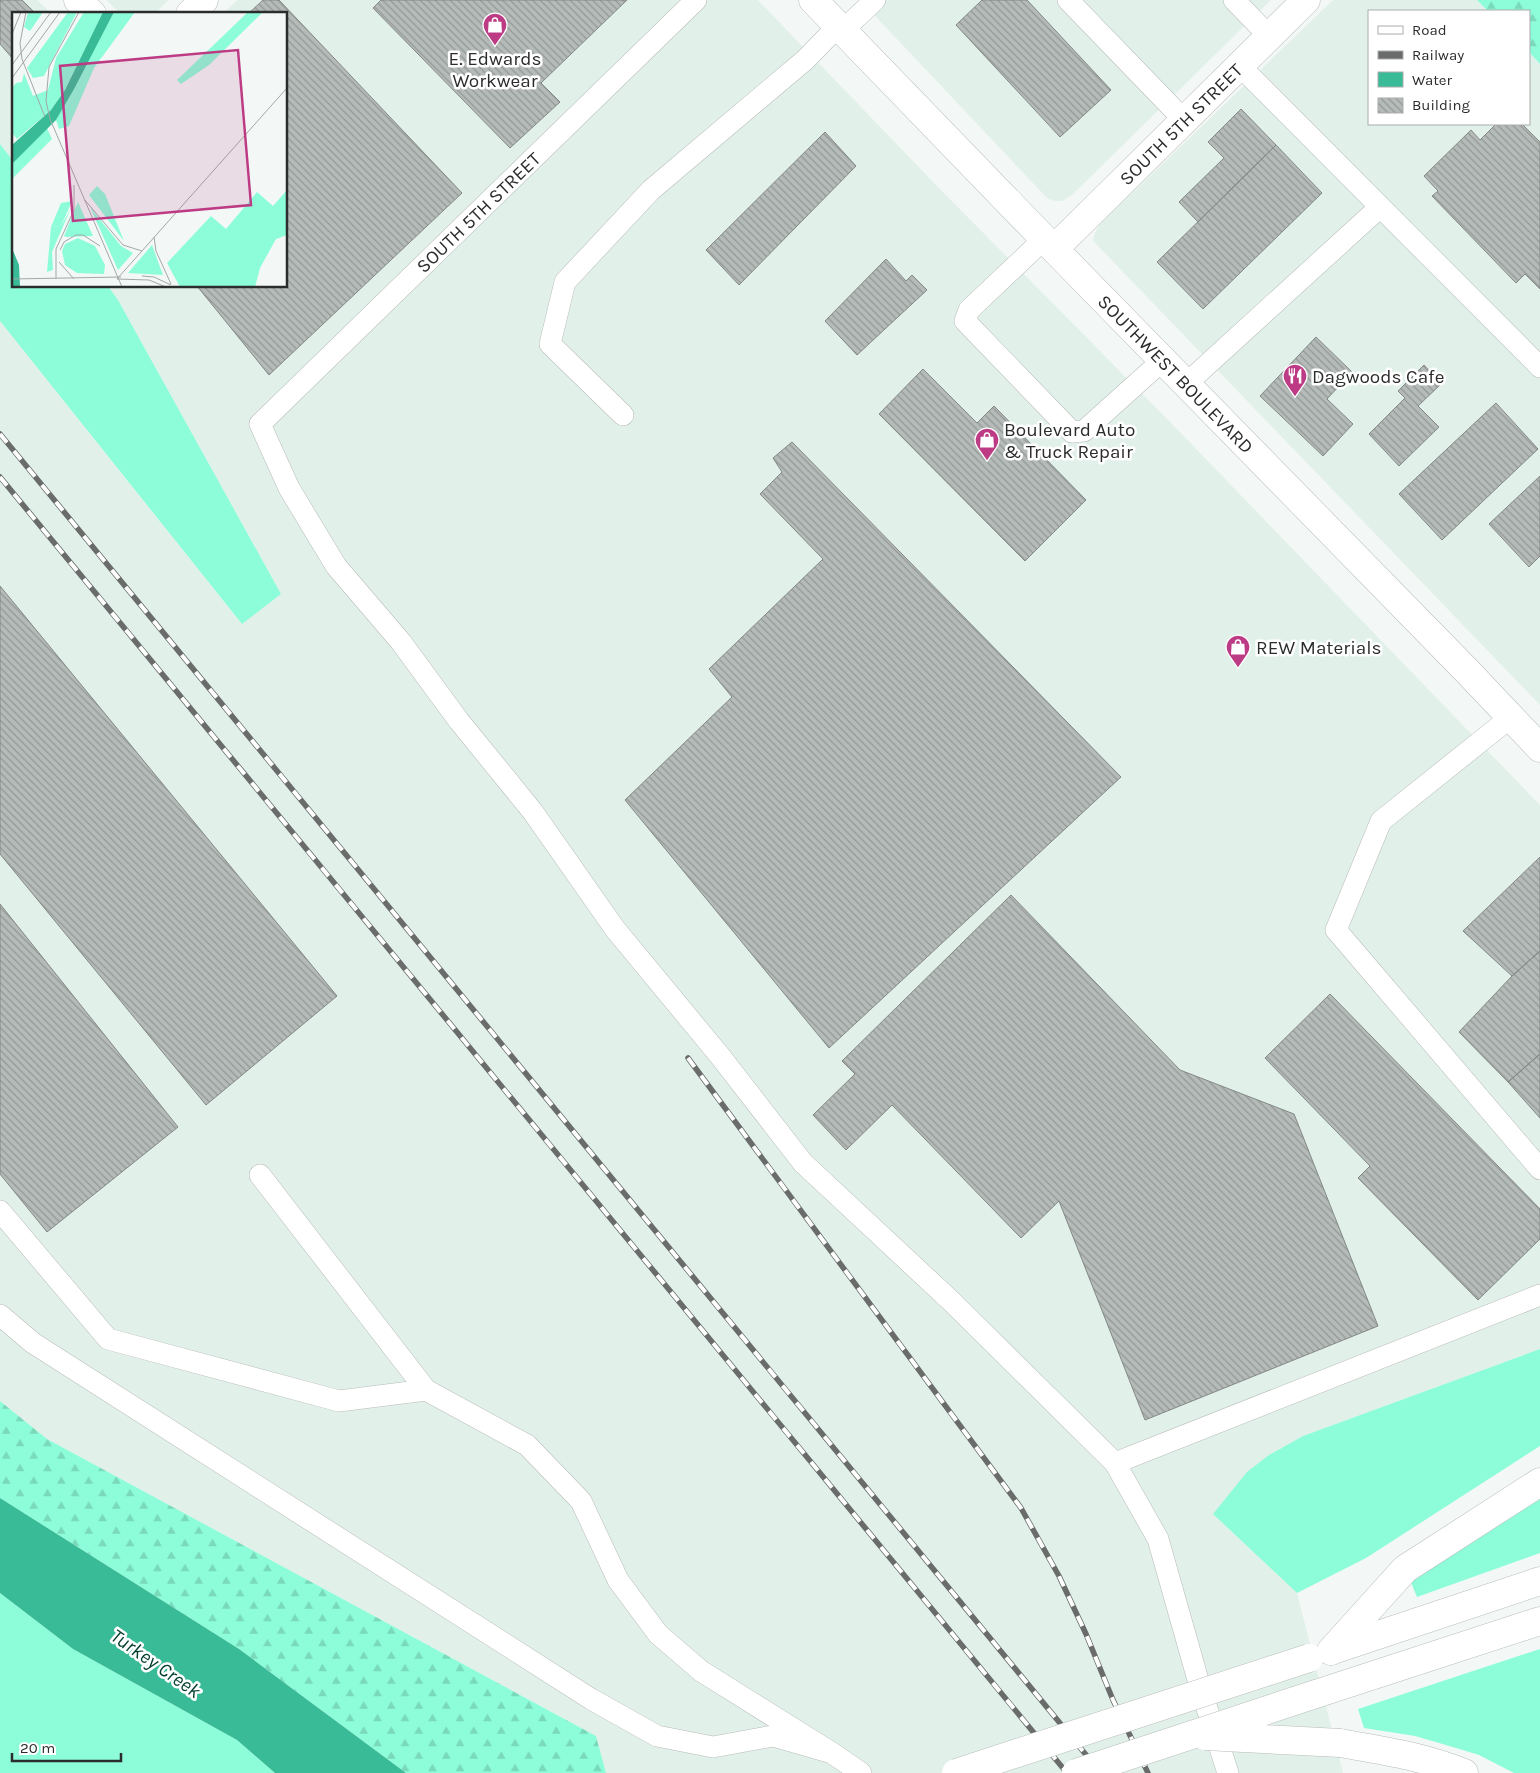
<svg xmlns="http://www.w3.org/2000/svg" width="1540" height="1773" viewBox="0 0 1540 1773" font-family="Karla,sans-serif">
  <defs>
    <pattern id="forest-firs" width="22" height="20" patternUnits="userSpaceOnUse" patternTransform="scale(1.25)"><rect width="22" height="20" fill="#8cfdd8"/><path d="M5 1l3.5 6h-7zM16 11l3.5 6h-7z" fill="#79d9ba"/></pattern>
    <pattern id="building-back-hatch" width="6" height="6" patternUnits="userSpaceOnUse" patternTransform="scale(1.25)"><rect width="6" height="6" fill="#b5bbb9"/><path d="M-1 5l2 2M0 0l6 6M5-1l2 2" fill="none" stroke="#939897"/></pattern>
  </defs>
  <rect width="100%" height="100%" fill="#f3f8f6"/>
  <path fill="#e2f0ea" d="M 0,0 L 37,0 L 52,14 L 14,14 L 14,162 L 0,144 Z
    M 106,0 L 169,0 L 154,14 L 121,14 Z
    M 237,0 L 758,0 L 938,187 L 1174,426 L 1540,805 L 1540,1349 L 1303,1436 L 1269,1455 L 1213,1514 L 1297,1593 L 1343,1773 L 606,1773 L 596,1736 L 47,1439 L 0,1401 L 0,321 L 241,623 L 281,594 L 118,300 L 108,286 L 286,286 L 286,14 L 223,14 Z
    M 860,0 L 1271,0 L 1072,195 L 1062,201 L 1055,201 L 1048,199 Z
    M 1333,0 L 1477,0 L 1488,11 L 1369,11 L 1369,124 L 1529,124 L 1529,52 L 1540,64 L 1540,705 L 1097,245 L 1093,240 L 1095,233 L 1100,224 Z"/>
  <path fill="#8cfdd8" d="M 0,144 L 14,162 L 14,286 L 108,286 L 118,300 L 281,594 L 242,624 L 0,321 Z
    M 1540,1349 L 1540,1446 L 1366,1558 L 1297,1593 L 1213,1514 L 1247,1472 L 1269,1455 L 1303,1436 Z
    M 1540,1499 L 1540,1553 L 1417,1597 L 1410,1580 Z
    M 0,1593 L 73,1649 L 237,1740 L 275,1773 L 0,1773 Z
    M 1540,1649 L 1540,1773 L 1514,1773 L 1479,1755 L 1456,1748 L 1415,1736 L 1364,1728 L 1358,1709 Z"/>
  <path fill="url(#forest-firs)" d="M 1477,0 L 1540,0 L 1540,64 L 1529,52 L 1529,11 L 1488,11 Z
    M 0,1401 L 47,1439 L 596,1736 L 606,1773 L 406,1773 L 239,1649 L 0,1498 Z"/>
  <path fill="#38bb96" d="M 0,1498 L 239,1649 L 406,1773 L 275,1773 L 237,1740 L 73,1649 L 0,1593 Z"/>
  <path fill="url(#building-back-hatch)" stroke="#838886" d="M 0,0 L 22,0 L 36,14 L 14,14 L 14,60 L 0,44 Z
    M 263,0 L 279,0 L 462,193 L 269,375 L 197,286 L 286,286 L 286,14 L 248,14 Z
    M 381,0 L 627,0 L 541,83 L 560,102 L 510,148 L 373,8 Z
    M 982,0 L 1027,0 L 1111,90 L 1060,137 L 956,25 Z
    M 1241,109 L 1276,145 L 1198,222 L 1179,202 L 1224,158 L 1208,142 Z
    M 1496,124 L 1522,124 L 1540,142 L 1540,289 L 1525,274 L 1516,283 L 1432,196 L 1438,191 L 1424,176 L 1471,130 L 1480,140 Z
    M 825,132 L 856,166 L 739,285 L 706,250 Z
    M 1276,145 L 1322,193 L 1203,309 L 1157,262 Z
    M 886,259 L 906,281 L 912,275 L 927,290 L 857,355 L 825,321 Z
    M 1316,337 L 1352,372 L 1327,399 L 1353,424 L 1323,456 L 1260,396 Z
    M 1424,365 L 1441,384 L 1418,406 L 1439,427 L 1399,466 L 1369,434 L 1405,398 L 1398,391 Z
    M 923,369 L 977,423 L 994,406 L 1086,500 L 1025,561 L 879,414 Z
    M 1496,403 L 1538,449 L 1442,540 L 1399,494 Z
    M 792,442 L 1121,777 L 829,1048 L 625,800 L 732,697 L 709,669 L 823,559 L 760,494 L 782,472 L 773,458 Z
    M 1540,476 L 1540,556 L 1529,567 L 1489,524 Z
    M 0,586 L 337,996 L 206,1105 L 0,854 Z
    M 1540,857 L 1540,951 L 1512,976 L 1463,931 Z
    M 1011,895 L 1180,1070 L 1294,1114 L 1378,1326 L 1145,1420 L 1059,1201 L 1021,1238 L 892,1105 L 846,1150 L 813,1115 L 855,1074 L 842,1061 Z
    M 0,904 L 178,1127 L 47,1232 L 0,1174 Z
    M 1540,951 L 1540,1054 L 1508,1082 L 1459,1032 L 1512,976 Z
    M 1330,994 L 1540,1209 L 1540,1239 L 1478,1300 L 1358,1178 L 1370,1166 L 1265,1058 Z
    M 1540,1054 L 1540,1118 L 1508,1082 Z"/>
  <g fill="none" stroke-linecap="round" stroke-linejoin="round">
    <defs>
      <path id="lane" d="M 696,0 L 260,424 L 289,488 L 336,566 L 401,642 L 459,721 L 533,812 L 615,929 L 720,1056 L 803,1163 L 950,1300 L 1115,1463 L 1158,1539 L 1200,1687 L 1228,1773
        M 1068,0 L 1184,120
        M 1234,0 L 1269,36
        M 842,31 L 875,0
        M 1239,65 L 1540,367
        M 1044,239 L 969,310 L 965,321 L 1072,432 L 1084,431 L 1163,360
        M 1186,384 L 1380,207
        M 623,415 L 550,344 L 565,282 L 651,190 L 805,60 L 838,26
        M 1511,717 L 1381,821 L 1336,930 L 1540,1169
        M 260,1175 L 426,1390 L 527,1445 L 581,1501 L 618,1580 L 658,1634 L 701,1671 L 832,1753 L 861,1773
        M 0,1211 L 108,1339 L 339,1401 L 426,1390
        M 0,1315 L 33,1343 L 591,1699 L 657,1736 L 713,1747 L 773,1736 L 832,1753
        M 1115,1463 L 1540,1295"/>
      <g id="street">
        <path d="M 78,0 L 92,14"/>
        <path d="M 190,14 L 204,0"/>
        <path id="s1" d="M 1054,249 L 1306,0"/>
      </g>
      <g id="secondary">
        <path id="s2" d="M 813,0 L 1054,249 L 1467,671 L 1540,748"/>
      </g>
      <path id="highway" d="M 1333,1650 L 1540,1581
        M 1331,1651 L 1405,1569 L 1540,1482
        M 1328,1690 L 1540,1621
        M 1340,1743 C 1385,1751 1422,1756 1464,1773"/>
    </defs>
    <use href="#lane" stroke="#b7bcba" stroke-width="22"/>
    <use href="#street" stroke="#b7bcba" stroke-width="29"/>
    <use href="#secondary" stroke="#b7bcba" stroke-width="29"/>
    <use href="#highway" stroke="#b7bcba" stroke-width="29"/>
    <use href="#lane" stroke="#fff" stroke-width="21"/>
    <use href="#street" stroke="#fff" stroke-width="28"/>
    <use href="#secondary" stroke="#fff" stroke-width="28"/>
    <use href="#highway" stroke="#fff" stroke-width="28"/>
    <defs>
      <path id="rail" d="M 0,434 L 1101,1773
        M 0,477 L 1067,1773
        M 688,1058 L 1021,1508 L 1059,1576 L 1086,1634 L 1113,1700 L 1148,1773"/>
    </defs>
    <use href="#rail" stroke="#696c6b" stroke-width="5.5"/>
    <use href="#rail" stroke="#fff" stroke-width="4" stroke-dasharray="11" stroke-linecap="butt"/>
    <defs>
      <path id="highway-bridge" d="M 1205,1736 L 1340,1743
        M 956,1773 L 1309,1658
        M 1076,1773 L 1328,1690"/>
    </defs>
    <use href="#highway-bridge" stroke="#b7bcba" stroke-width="29" stroke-linecap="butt"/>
    <use href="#highway-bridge" stroke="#fff" stroke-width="28"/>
  </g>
  <defs>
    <symbol id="shop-pin" viewBox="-11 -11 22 30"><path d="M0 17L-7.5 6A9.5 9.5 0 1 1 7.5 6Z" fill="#bd3b84" stroke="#fff"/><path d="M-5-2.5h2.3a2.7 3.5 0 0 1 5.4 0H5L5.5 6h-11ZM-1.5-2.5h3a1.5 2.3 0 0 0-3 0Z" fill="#fff"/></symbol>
    <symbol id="restaurant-pin" viewBox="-11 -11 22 30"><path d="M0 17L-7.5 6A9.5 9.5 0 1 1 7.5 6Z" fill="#bd3b84" stroke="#fff"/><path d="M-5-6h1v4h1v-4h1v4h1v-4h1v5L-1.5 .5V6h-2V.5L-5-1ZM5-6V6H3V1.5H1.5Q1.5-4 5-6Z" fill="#fff"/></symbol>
  </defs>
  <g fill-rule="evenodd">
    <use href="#shop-pin" x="481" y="11" width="28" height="38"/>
    <use href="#restaurant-pin" x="1281" y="362" width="28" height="38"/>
    <use href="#shop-pin" x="973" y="426" width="28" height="38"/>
    <use href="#shop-pin" x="1224" y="633" width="28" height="38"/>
  </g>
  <g text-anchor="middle" stroke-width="5" stroke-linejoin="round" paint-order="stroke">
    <g font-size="19" fill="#2b2d2c" stroke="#fff" text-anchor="start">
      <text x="495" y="65" text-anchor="middle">E. Edwards<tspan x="495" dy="22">Workwear</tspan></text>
      <text x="1312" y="383">Dagwoods Cafe</text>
      <text x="1004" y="436">Boulevard Auto<tspan x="1004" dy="22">&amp; Truck Repair</tspan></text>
      <text x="1256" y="654">REW Materials</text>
    </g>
    <g font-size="19" fill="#2b2d2c" stroke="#fff">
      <text dy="7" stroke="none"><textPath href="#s1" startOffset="178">SOUTH 5TH STREET</textPath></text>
      <text transform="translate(478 212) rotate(-44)" y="7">SOUTH 5TH STREET</text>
      <text dy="7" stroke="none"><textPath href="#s2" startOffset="521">SOUTHWEST BOULEVARD</textPath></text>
    </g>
    <g font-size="20" font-style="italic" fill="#043e2f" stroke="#fff">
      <text transform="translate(156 1663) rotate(35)" y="7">Turkey Creek</text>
    </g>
  </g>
  <g transform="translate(12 12)">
    <rect width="275" height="275" fill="#f3f8f6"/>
    <path d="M 16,0 L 31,0 L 18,19 L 12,15 ZM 56,0 L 65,0 L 32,64 L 21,66 L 15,56 ZM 72,0 L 91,0 L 53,78 L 39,98 L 5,127 L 0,121 L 0,76 L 4,71 L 10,70 L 12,61 L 21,84 L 36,78 L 44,46 ZM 236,0 L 251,0 L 197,53 L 169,72 L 165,68 ZM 85,174 L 93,182 L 112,229 L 77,183 ZM 66,190 L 81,224 L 54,225 L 52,224 ZM 78,195 L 109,234 L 121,241 L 106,258 ZM 59,196 L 40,240 L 41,258 L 35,260 L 39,215 L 49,214 ZM 66,226 L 83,234 L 93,253 L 92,262 L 65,261 L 53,253 L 50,239 L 53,232 ZM 140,233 L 151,263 L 116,261 Z" fill="#8cfdd8"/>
    <path d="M 102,0 L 123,0 L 82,56 L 57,114 L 47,117 L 44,108 ZM 34,114 L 40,127 L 0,167 L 0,152 ZM 275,178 L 275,223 L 264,227 L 248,256 L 243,275 L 168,275 L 155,251 L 199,204 L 214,217 L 245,180 L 261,194 ZM 60,189 L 49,214 L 39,215 L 49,191 Z" fill="#8cfdd8"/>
    <path d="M 91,0 L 102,0 L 62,77 L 44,108 L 0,152 L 0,133 L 39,98 L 53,78 ZM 0,236 L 7,253 L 8,275 L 0,275 Z" fill="#38bb96"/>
    <path fill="none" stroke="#a3a7a5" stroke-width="1" d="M 14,0 L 8,31 L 10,47 L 33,105M 67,0 L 37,55 L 34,89 L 38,107 L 110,275M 0,22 L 9,0M 0,53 L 39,0M 0,66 L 48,0M 72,187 L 111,233 L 130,239M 142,225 L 144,239 L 159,272M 48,238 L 52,230 L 64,223 L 71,223 L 88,234M 47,250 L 62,267M 130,264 L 142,265 L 159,273M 0,267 L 109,265M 44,267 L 44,237 L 62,198 L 62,173M 105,267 L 275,76M 105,267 L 137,268 L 154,275"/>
    <path fill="#bd3b84" fill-opacity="0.15" stroke="#bd3b84" stroke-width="2.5" d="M 226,38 L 239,193 L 61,209 L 48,54 Z"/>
    <rect width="275" height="275" fill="none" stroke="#2b2d2c" stroke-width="2.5"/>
  </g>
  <rect x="1368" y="10" width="162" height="115" fill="#ffffff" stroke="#aaabab"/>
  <rect x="1378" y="26" width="25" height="8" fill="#ffffff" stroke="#aaabab"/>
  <text x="1412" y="35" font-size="15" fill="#2b2d2c">Road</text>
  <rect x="1378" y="51" width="25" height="8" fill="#696c6b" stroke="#aaabab"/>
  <text x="1412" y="60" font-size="15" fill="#2b2d2c">Railway</text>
  <rect x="1378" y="72" width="25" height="15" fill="#38bb96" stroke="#aaabab"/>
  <text x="1412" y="85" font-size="15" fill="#2b2d2c">Water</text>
  <rect x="1378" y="98" width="25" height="15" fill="url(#building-back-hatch)" stroke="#aaabab"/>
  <text x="1412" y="110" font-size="15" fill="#2b2d2c">Building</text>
  <path d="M12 1753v8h109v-8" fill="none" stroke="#2b2d2c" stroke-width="2.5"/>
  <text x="20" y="1753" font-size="15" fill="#2b2d2c" stroke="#ffffff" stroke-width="4" paint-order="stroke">20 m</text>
</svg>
